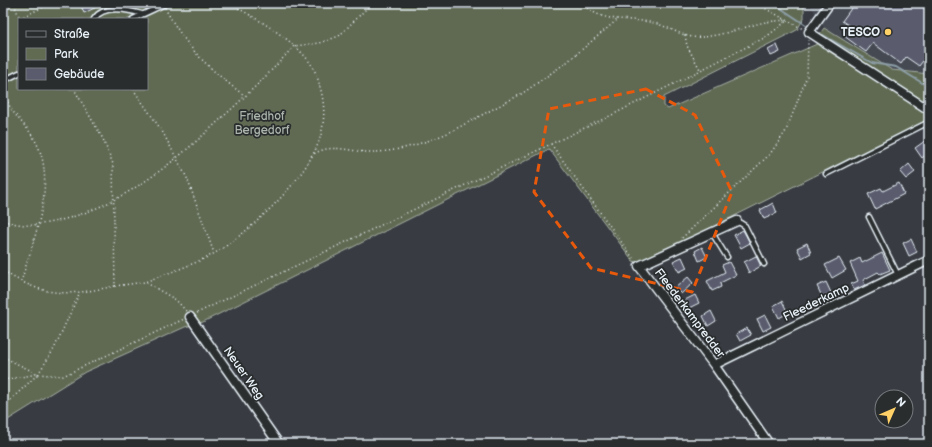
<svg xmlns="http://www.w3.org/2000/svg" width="932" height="447" viewBox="0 0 932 447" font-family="'Balsamiq Sans',sans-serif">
  <rect width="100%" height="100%" fill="#383b41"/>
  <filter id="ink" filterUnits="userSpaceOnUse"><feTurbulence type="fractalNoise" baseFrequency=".025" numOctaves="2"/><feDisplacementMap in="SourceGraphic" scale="8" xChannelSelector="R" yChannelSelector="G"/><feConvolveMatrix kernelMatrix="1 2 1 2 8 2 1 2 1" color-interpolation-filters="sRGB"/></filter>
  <g filter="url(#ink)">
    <path fill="#454851" d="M 809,3 L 929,3 L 929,74 L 892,70 L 824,28 Z"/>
    <path fill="#616b52" stroke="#a4aea5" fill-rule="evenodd" d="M 3,3 L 801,3 L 804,5 L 804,18 L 797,30 L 664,97 L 664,106 L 668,109 L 817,44 L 929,113 L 929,119 L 640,263 L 633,261 L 549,149 L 203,322 L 185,327 L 85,372 L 3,423 ZM 19,19 L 147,19 L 147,89 L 19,89 Z
      M 824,28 L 892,70 L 929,74 L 929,104 L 819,35 Z"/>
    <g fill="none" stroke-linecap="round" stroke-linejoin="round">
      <path stroke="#8d9fa9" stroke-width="2" d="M 768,3 L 776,5 L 806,25
        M 823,35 L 872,63 L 896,67 L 929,87"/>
    </g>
    <path fill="#5a5c6e" stroke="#e8f1f8" d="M 80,3 L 105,3 L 84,13 Z
      M 855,3 L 929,3 L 929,53 L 919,66 L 906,57 L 901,64 L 873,43 L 866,52 L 844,36 L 851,27 L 842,21 Z
      M 777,45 L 780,52 L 771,56 L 768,50 Z
      M 929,138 L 929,152 L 922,158 L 915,148 Z
      M 909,164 L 915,172 L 906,179 L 900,172 Z
      M 899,183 L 904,194 L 875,209 L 868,194 L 881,188 L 883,191 Z
      M 773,203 L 777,213 L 764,219 L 760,210 Z
      M 743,230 L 750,243 L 741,248 L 734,235 Z
      M 911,239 L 917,252 L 909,256 L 903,243 Z
      M 807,243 L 811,253 L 802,258 L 797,248 Z
      M 702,247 L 707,257 L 699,261 L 695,251 Z
      M 882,253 L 890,270 L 880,274 L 878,272 L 863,280 L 865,285 L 854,290 L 851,284 L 858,281 L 850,263 L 860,258 L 862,263 Z
      M 756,256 L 761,266 L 749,273 L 744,262 Z
      M 682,257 L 687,268 L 679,272 L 673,261 Z
      M 839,258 L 846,270 L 832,278 L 825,265 Z
      M 729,262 L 736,275 L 720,283 L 721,287 L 712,291 L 707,281 L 725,272 L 722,265 Z
      M 688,277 L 693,283 L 681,294 L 675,288 Z
      M 826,282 L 833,297 L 824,301 L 817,286 Z
      M 695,295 L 699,303 L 689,308 L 685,300 Z
      M 782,301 L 788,313 L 779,318 L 773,306 Z
      M 711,311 L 716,321 L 708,326 L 703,316 Z
      M 765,315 L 771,327 L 763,331 L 757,319 Z
      M 747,328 L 751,335 L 740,341 L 736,334 Z"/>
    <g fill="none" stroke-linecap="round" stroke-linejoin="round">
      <defs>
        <path id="lane" d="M 94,19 C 104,4 128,10 142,14
          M 133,19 L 167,3
          M 3,81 L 19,73
          M 826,174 L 929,122
          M 869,217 L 898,275
          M 737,221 L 745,226 L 764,264
          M 712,233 L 727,257"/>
        <path id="street" d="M 830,3 L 809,32 L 929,110
          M 737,221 L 639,266 L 714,365 L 769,444
          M 190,317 L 279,444
          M 714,365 L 929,260"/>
      </defs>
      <use href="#lane" stroke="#e8f1f8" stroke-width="7"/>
      <use href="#street" stroke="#e8f1f8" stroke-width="11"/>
      <path stroke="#e8f1f8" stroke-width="1.5" stroke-dasharray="1 3" stroke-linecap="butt" d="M 581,3 C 604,24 621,17 649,22 C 664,24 677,34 692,37 C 709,39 740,29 757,24 C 767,21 778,21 787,20
        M 755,3 L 803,29
        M 14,4 L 20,19
        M 165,8 C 187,49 209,69 245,96
        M 3,9 L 13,3
        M 20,18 L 52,3
        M 685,35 L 687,46 L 701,71
        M 133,89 L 162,131 L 187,178 L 214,253
        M 3,91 C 6,98 9,107 14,113 C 20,121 28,128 33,137 C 60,178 33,240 21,282
        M 551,144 L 635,261
        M 311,156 C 331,141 350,153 373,152 C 398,152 427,142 450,132 L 523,93 L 567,62 L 617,20
        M 3,221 C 13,223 24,226 33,225 C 110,217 171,166 225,115 C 249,93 272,71 294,46 L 320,43 L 339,36 L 372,3
        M 682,238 L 770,154 L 786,131 L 807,76 L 808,40
        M 3,271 C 46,298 67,296 115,286 L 113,164 L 103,139 L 74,89
        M 115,286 L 145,282
        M 186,311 L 176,300 L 145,282 C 167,273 194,265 215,253 C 250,232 308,178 320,138 C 325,121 325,104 320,87 C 318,78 314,67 308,60 C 289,36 255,18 229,3
        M 197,313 L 616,113 L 766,37 L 788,20
        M 3,357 L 38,374 L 3,407
        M 38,374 L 54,349 L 79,294
        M 3,380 L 38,374 L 63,376 L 184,319"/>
      <use href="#lane" stroke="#2a2d2e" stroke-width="4"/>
      <use href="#street" stroke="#2a2d2e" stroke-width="8"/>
    </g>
  </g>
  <path fill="none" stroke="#e8590c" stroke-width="3" stroke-dasharray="8 5" stroke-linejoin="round" d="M 646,89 L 695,115 L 732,192 L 692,292 L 591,268 L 534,192 L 549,109 Z"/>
  <circle fill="#ffd166" stroke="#2a2d2e" stroke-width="1.5" cx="888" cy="32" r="4"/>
  <g text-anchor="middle" stroke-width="3.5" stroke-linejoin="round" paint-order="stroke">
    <g font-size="12" font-weight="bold" fill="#e8f1f8" stroke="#2a2d2e" text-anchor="end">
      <text x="880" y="36">TESCO</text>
    </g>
    <g font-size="12" fill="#abb5ad" stroke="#2a2d2e">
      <text x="262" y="120">Friedhof<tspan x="262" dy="14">Bergedorf</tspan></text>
    </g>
    <g font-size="12" fill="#e8f1f8" stroke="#2a2d2e">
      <text transform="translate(816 302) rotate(-26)" y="4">Fleederkamp</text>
      <text transform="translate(690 313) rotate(53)" y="4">Fleederkampredder</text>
      <text transform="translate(244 373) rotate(55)" y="4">Neuer Weg</text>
    </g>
  </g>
  <rect width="932" height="447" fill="none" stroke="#2a2d2e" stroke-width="16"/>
  <rect x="8" y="8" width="916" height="431" fill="none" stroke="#e8f1f8" stroke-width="1.5" filter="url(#ink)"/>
  <rect x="18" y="18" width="130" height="72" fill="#2a2d2e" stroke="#767b7f"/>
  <rect x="26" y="31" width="20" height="6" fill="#2a2d2e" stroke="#767b7f"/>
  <text x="54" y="38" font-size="12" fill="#e8f1f8">Straße</text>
  <rect x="26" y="48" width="20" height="12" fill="#616b52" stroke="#767b7f"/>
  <text x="54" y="58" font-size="12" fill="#e8f1f8">Park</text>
  <rect x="26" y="68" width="20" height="12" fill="#5a5c6e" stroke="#767b7f"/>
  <text x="54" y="78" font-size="12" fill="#e8f1f8">Gebäude</text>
  <g transform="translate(894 409) rotate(45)"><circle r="19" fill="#2a2d2e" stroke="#767b7f"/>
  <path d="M0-3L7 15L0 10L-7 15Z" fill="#ffd166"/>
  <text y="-6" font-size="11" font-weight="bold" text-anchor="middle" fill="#e8f1f8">N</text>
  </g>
</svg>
